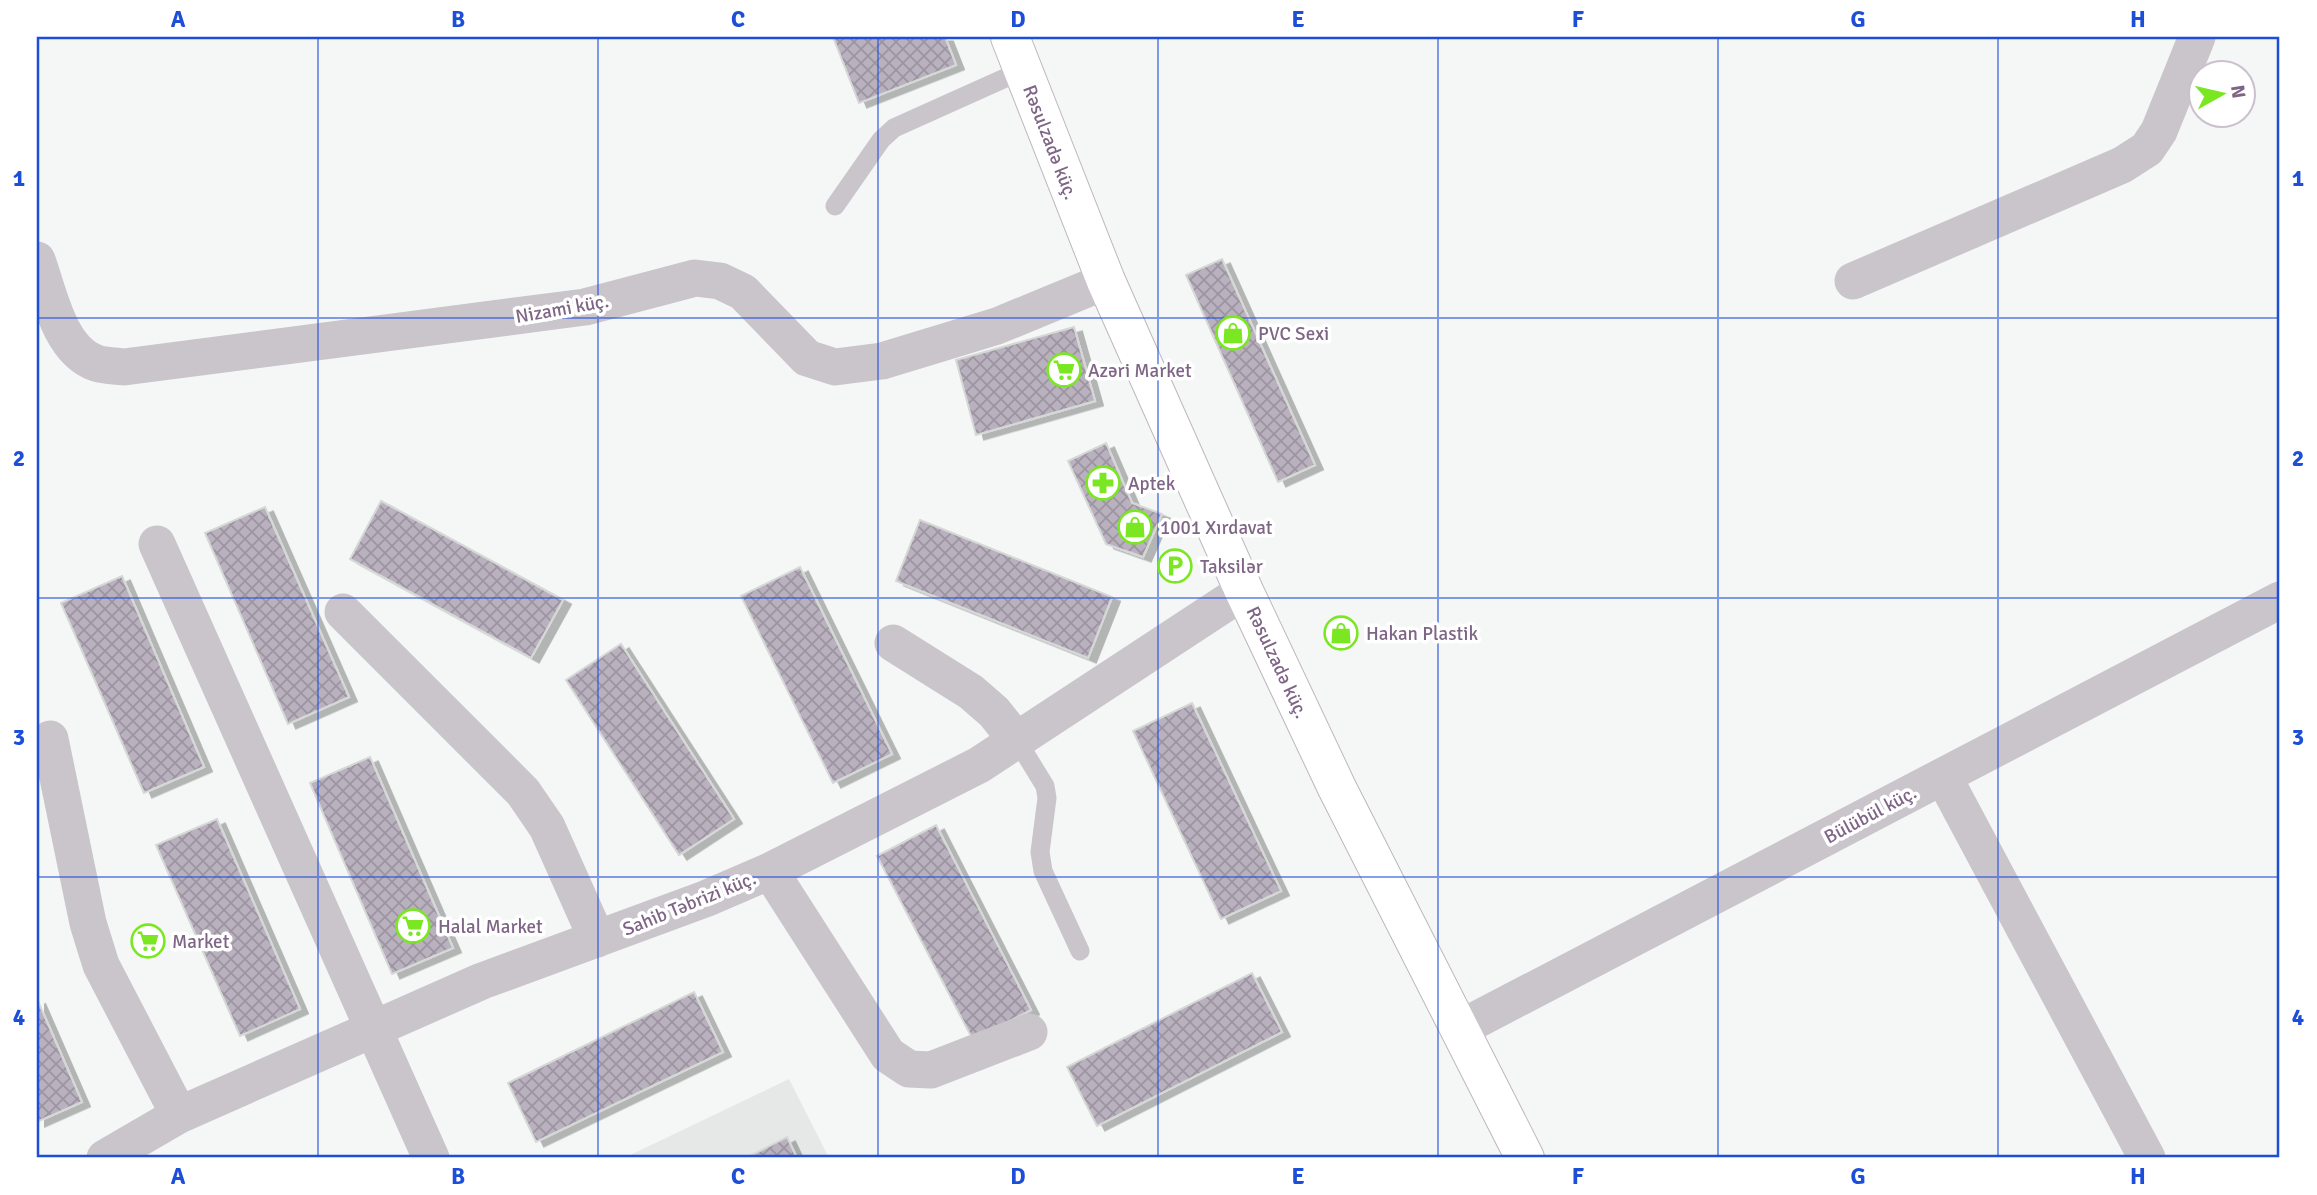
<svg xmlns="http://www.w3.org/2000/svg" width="2317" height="1195" viewBox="0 0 2317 1195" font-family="Signika,sans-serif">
  <defs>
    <pattern id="building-cross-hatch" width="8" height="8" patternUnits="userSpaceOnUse" patternTransform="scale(1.75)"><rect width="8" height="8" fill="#bab1be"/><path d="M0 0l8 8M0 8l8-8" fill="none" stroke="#9c94a0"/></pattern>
    <filter id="shadow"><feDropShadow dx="8" dy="4.5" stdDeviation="0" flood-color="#0004"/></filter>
  </defs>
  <rect width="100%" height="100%" fill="#f4f7f5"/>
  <path fill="#e6e8e8" d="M 789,1079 L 829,1158 L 624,1158 Z"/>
  <path fill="url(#building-cross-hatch)" stroke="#d6d8d7" stroke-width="2" filter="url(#shadow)" d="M 833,37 L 945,37 L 956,65 L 859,103 Z
    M 1222,259 L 1315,465 L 1278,482 L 1186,275 Z
    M 1074,327 L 1095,401 L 976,435 L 956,360 Z
    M 1106,443 L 1132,503 L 1162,514 L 1143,557 L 1106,544 L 1068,461 Z
    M 381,501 L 563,600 L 531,658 L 350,559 Z
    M 265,507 L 349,697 L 288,724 L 205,533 Z
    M 920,520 L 1112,597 L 1088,658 L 896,581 Z
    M 800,567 L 892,754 L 833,783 L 741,596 Z
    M 122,576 L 204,767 L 144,793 L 61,603 Z
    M 621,644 L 734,819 L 679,855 L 566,680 Z
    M 1192,703 L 1281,891 L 1221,919 L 1133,731 Z
    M 370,757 L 453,948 L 392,974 L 310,783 Z
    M 217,819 L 300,1009 L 240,1036 L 156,845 Z
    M 936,825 L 1031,1010 L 973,1040 L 877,856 Z
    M 1252,973 L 1282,1032 L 1097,1126 L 1067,1067 Z
    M 694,992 L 723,1052 L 536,1142 L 508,1083 Z
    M 37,999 L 82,1102 L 37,1122 Z
    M 787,1137 L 797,1158 L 746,1158 Z"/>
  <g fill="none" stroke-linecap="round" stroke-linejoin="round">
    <defs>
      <path id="secondary" d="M 1010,37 L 1106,281 L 1244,591 L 1337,788 L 1525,1158"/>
    </defs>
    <use href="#secondary" stroke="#beb6c0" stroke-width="40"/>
    <path stroke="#cac4cb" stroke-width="19" d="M 835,206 L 881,140 L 894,128 L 1023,70
      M 1018,742 L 1045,786 L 1047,798 L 1040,852 L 1043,871 L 1080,951"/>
    <path stroke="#cac4cb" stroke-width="37" d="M 37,260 C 49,293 59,350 96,363 C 105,366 116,366 124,367 L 585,307 L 695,278 L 720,281 L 743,292 L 807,358 L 835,367 L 882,361 L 997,326 L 1106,281
      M 1853,281 L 2122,165 L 2147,149 L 2159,131 L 2197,37
      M 157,544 L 431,1158
      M 343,612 L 523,792 L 547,827 L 597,939
      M 893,643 L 971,692 L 994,712 L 1018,742
      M 50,739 L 88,923 L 101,965 L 179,1115
      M 1943,776 L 2147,1158
      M 770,871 L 888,1055 L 909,1069 L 931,1070 L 1029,1032
      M 1459,1029 L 2280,600
      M 105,1158 L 179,1115 L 482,981 L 705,899 L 770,871 L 979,765 L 1244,591"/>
    <use href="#secondary" stroke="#fff" stroke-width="38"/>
  </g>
  <path fill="none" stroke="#1d4ed8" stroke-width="2" stroke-opacity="0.55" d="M 318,37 L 318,1158M 598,37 L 598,1158M 878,37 L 878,1158M 1158,37 L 1158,1158M 1438,37 L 1438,1158M 1718,37 L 1718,1158M 1998,37 L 1998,1158M 37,318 L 2280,318M 37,598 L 2280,598M 37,877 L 2280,877"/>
  <defs>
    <symbol id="shop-ring" viewBox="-11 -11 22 22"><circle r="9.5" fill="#fff" stroke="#7be723" stroke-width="1.5"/><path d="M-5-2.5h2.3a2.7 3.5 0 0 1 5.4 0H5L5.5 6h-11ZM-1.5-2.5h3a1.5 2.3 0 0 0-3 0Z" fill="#7be723"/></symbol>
    <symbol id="supermarket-ring" viewBox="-11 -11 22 22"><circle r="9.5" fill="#fff" stroke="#7be723" stroke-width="1.5"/><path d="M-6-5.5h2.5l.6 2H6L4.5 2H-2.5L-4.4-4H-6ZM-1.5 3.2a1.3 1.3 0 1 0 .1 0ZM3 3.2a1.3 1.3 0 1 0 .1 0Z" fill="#7be723"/></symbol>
    <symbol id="pharmacy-ring" viewBox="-11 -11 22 22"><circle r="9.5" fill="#fff" stroke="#7be723" stroke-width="1.5"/><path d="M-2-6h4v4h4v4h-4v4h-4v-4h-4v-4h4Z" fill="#7be723"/></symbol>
    <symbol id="parking-ring" viewBox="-11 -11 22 22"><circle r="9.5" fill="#fff" stroke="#7be723" stroke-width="1.5"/><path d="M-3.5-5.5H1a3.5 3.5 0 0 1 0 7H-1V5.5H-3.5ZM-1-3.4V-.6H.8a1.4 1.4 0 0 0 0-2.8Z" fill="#7be723"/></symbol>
  </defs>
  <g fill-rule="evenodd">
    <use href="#shop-ring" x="1214" y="314" width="38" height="38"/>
    <use href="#supermarket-ring" x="1045" y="351" width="38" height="38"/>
    <use href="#pharmacy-ring" x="1084" y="464" width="38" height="38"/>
    <use href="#shop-ring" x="1116" y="508" width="38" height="38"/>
    <use href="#parking-ring" x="1156" y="547" width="38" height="38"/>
    <use href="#shop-ring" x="1322" y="614" width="38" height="38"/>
    <use href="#supermarket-ring" x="394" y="907" width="38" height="38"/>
    <use href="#supermarket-ring" x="129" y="922" width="38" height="38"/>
  </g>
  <g text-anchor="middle" stroke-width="7" stroke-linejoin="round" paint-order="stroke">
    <g font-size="19" fill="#7e6585" stroke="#fff">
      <text transform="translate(1051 142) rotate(69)" y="7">Rəsulzadə küç.</text>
      <text transform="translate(562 308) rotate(-10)" y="7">Nizami küç.</text>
      <text transform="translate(1278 662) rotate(65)" y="7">Rəsulzadə küç.</text>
      <text transform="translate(1870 814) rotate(-28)" y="7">Bülübül küç.</text>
      <text transform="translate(689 903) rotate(-22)" y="7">Sahib Təbrizi küç.</text>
    </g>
    <g font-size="19" fill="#7e6585" stroke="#fff" text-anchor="start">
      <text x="1258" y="340">PVC Sexi</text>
      <text x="1088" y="377">Azəri Market</text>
      <text x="1128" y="490">Aptek</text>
      <text x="1160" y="534">1001 Xırdavat</text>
      <text x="1200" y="573">Taksilər</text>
      <text x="1366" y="640">Hakan Plastik</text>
      <text x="438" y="933">Halal Market</text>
      <text x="172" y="948">Market</text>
    </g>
  </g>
  <rect width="2317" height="1195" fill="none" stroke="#ffffff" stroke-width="77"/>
  <g transform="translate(2222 94) rotate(82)"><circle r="33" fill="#ffffff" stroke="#cbc1ce" stroke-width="2"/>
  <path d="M0-5L12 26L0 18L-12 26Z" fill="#7be723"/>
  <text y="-10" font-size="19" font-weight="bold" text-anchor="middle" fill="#7e6585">N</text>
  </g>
  <rect x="38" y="38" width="2240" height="1118" fill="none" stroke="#1d4ed8" stroke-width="2.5"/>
  <g font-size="23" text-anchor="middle" font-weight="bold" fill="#1d4ed8">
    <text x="178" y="27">A</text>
    <text x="458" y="27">B</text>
    <text x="738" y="27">C</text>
    <text x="1018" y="27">D</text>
    <text x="1298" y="27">E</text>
    <text x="1578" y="27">F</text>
    <text x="1858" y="27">G</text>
    <text x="2138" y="27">H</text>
    <text x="19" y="186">1</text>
    <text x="2298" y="186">1</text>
    <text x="19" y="466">2</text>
    <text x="2298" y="466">2</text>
    <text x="19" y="745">3</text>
    <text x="2298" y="745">3</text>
    <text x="19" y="1025">4</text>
    <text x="2298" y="1025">4</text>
    <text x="178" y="1184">A</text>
    <text x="458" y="1184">B</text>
    <text x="738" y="1184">C</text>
    <text x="1018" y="1184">D</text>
    <text x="1298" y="1184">E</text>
    <text x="1578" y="1184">F</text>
    <text x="1858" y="1184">G</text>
    <text x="2138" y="1184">H</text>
  </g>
</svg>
